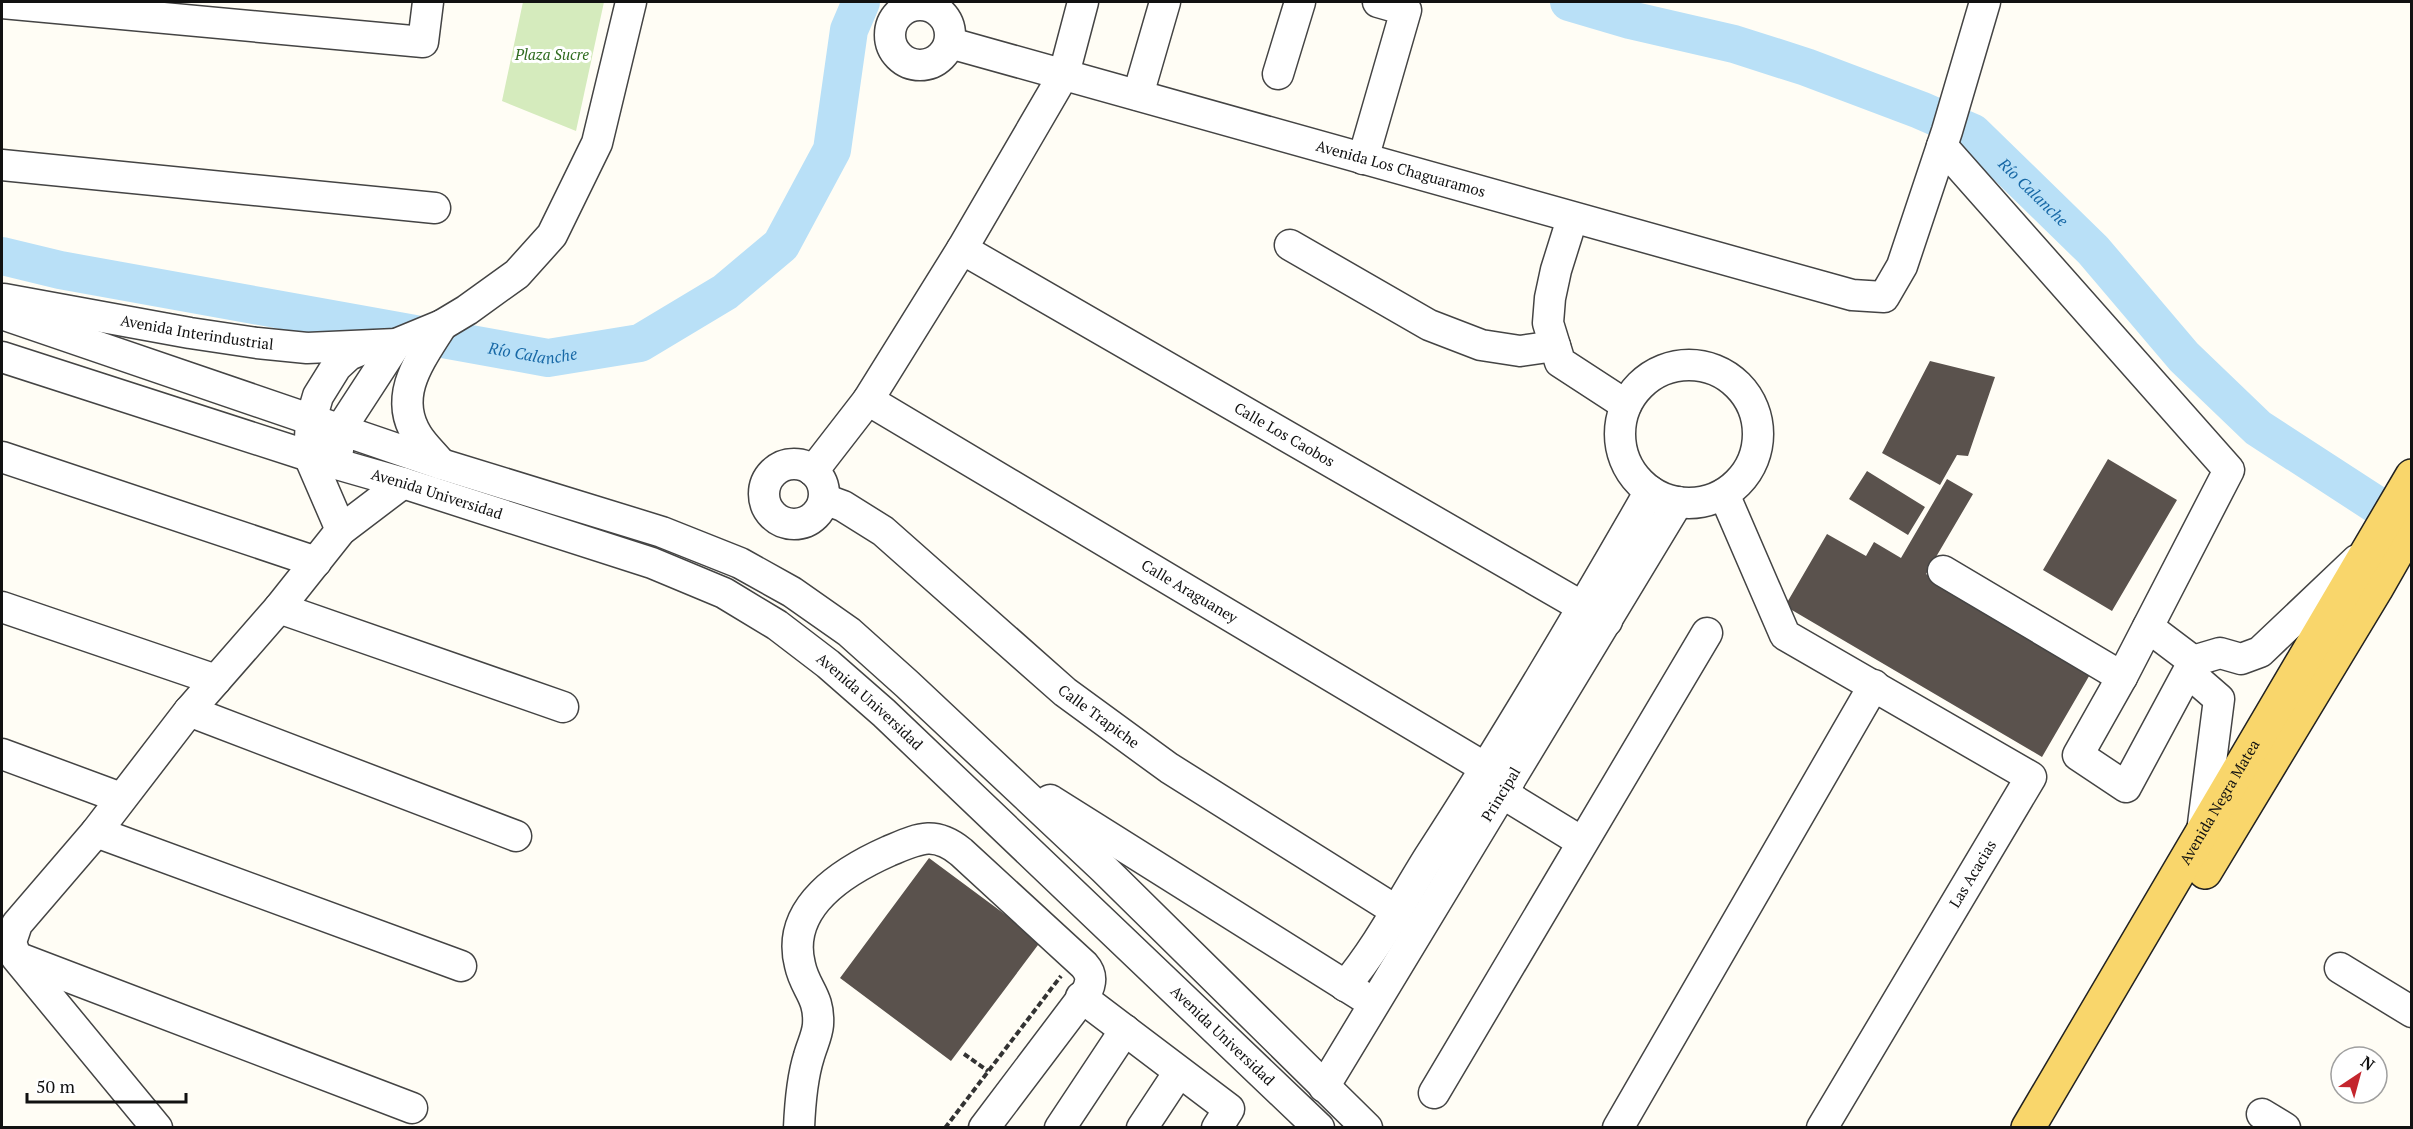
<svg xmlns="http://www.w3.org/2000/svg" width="2413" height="1129" viewBox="0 0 2413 1129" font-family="'PT Serif',serif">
  <rect width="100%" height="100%" fill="#fffdf5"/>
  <path fill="#d5ebbd" d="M 523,2 L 604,2 L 576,131 L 502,101 Z"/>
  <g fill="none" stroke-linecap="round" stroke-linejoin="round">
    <g stroke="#b9e0f7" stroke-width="38">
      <path id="s1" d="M 1569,2 L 1630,20 L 1734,44 L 1806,67 L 1920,110 L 1973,133 L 2093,250 L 2184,357 L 2258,428 L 2412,528"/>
      <path id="s2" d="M 2,256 L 60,270 L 548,358 L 640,343 L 725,292 L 781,245 L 832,150 L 849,30 L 861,2"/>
    </g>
  </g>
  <path fill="#5a524d" d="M 1930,361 L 1995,377 L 1968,456 L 1957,455 L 1940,485 L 1882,453 Z
    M 2108,459 L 2177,500 L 2112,611 L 2043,570 Z
    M 1867,471 L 1925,507 L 1908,535 L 1849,499 Z
    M 1947,479 L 1973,494 L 1926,574 L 2092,671 L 2042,757 L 1785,606 L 1827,534 L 1866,556 L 1874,542 L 1901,558 Z
    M 929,858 L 1041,941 L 951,1061 L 840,978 Z"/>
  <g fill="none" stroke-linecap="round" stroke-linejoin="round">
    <defs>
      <g id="minor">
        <path d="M 2,3 L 423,42 L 428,2"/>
        <circle cx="920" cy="35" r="30"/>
        <path id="s3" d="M 950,43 L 1852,295 L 1884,297 L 1902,266 L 1947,131 L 1985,2"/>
        <path d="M 1278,74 L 1300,2"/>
        <path d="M 1138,95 L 1165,2"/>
        <path d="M 1942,146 L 2229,470 L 2122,677 L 2078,755 L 2126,787 L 2190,668"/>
        <path d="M 1363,159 L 1406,10 L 1378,2"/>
        <path d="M 2,165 L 435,208"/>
        <path d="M 1572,219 L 1556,270 L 1550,298 L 1548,323 L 1560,362 L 1626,405"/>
        <path d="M 1290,245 L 1429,325 L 1481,345 L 1520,351 L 1555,346"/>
        <path id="s4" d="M 962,249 L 1607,621"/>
        <path id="s5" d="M 4,299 L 190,333 L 257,343 L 307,348 L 396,344 L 442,325 L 467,310 L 517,274 L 552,235 L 597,143 L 631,2"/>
        <path d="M 2,314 L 441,464 L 662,532 L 740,563 L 792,592 L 849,632 L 907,684 L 1104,869 L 1367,1128"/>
        <path id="s6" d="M 2,357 L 309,456 L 403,483 L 652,563 L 724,593 L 777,625 L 828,664 L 884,713 L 1319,1128"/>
        <circle cx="1689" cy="434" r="69"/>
        <path id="s7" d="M 868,400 L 1509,782"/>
        <path d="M 338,450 L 340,430 L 396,344"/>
        <path d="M 2,457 L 316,562"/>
        <path d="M 441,464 C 433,454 423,445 417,435 C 392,395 421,359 442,325"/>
        <circle cx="794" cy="494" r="30"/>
        <path d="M 813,471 L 868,400 L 962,249 L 1064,74 L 1083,2"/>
        <path d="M 1724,494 L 1785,635 L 2031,777 L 1822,1128"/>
        <path id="s8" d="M 824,499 L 843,506 L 883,531 L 1065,692 L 1169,768 L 1395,910"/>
        <path d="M 341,530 L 309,456 L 311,420 L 318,396 L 336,367 L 349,355 L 368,347"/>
        <path d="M 1943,571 L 2122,677"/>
        <path d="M 2,607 L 216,680"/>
        <path d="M 279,608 L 563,707"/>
        <path d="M 2148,627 L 2193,661 L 2190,668 L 2196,679 L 2219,699 L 2202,832"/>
        <path d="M 2193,661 L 2220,653 L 2241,659 L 2260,652 L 2357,560"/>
        <path d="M 189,711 L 516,836"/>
        <path d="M 2,754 L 121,798"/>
        <path d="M 1502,793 L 1582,842"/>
        <path d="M 1050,800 L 1362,996"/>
        <path d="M 96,832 L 461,966"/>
        <path d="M 19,958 L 412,1108"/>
        <path d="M 2340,968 L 2412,1012"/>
        <path d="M 1345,986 C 1378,947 1402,900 1429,857 C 1507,737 1579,615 1650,491"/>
        <path d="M 1081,997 L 1229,1109 L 1217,1128"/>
        <path id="s9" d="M 1324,1087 L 1678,502"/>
        <path d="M 1434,1093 L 1707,633"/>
        <path d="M 2262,1114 L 2285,1128"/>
        <path d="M 157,1128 L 16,957 L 11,942 L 17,924 L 96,832 L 189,711 L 279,608 L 341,530 L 403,483"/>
        <path d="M 799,1128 C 800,1104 802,1078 809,1056 C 812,1045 817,1036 818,1025 C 820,996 805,989 800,965 C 785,907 844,871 889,851 C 918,839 934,830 961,852 L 1084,965 C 1092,974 1092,982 1086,993 L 984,1128"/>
        <path d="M 1060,1128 L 1125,1030"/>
        <path d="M 1142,1128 L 1179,1072"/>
        <path d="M 1618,1128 L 1874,685"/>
      </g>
      <g id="major">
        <path d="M 2205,872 L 2376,589 L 2412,526"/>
        <path id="s10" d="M 2028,1128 L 2412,476"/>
      </g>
    </defs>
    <use href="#minor" stroke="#444" stroke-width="33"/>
    <use href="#major" stroke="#222" stroke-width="36"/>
    <path stroke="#333" stroke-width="4" stroke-dasharray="6 3" stroke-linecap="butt" d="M 964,1054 L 988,1071
      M 945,1128 L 1061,976"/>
    <use href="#minor" stroke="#fff" stroke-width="30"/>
    <use href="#major" stroke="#f9d66b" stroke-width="33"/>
  </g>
  <g text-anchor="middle" stroke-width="6" stroke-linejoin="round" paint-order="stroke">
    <g font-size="15" font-style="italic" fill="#2f6b1f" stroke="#fff">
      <text x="552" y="60">Plaza Sucre</text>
    </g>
    <g font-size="15" fill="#111" stroke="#fff">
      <text dy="5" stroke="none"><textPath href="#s3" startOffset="468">Avenida Los Chaguaramos</textPath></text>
      <text dy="5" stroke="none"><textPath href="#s5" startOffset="196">Avenida Interindustrial</textPath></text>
      <text dy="5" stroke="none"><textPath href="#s4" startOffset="372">Calle Los Caobos</textPath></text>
      <text dy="5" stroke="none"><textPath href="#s6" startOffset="456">Avenida Universidad</textPath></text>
      <text dy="5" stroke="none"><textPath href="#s7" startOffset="374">Calle Araguaney</textPath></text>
      <text dy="5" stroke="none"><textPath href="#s6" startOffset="942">Avenida Universidad</textPath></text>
      <text dy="5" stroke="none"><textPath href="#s8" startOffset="352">Calle Trapiche</textPath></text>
      <text dy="5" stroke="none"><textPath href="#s9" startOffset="342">Principal</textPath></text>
      <text dy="5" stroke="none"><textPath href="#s10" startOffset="378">Avenida Negra Matea</textPath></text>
      <text transform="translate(1973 874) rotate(-59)" y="5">Las Acacias</text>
      <text dy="5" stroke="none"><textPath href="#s6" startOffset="1428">Avenida Universidad</textPath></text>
    </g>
    <g font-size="16" font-style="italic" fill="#1768a6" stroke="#fff">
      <text dy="6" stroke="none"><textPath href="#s1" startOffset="510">Río Calanche</textPath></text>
      <text dy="6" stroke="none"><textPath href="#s2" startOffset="540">Río Calanche</textPath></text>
    </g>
  </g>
  <rect width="2413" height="1129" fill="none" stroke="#111111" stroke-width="6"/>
  <g transform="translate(2359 1075) rotate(36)"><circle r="28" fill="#ffffff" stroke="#a0a0a0" stroke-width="1.5"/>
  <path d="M0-4.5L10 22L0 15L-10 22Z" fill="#c4262e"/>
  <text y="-9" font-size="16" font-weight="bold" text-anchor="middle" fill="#111111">N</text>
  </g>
  <path d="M27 1093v9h159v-9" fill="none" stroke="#111111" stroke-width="3"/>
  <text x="36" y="1093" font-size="18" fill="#111111" stroke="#ffffff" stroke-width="4.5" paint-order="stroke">50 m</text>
</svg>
